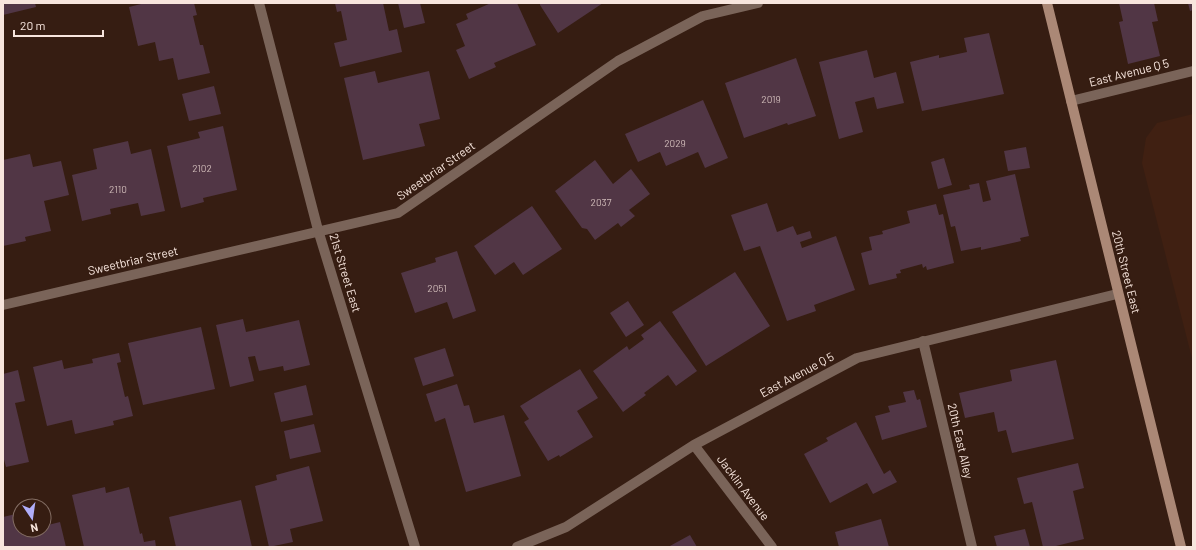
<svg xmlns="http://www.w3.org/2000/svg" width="1196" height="550" viewBox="0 0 1196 550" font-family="Barlow,sans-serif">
  <rect width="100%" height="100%" fill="#361d12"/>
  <path fill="#402012" d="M 1193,114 L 1193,362 L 1142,163 L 1146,138 L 1157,123 Z"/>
  <path fill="#513645" d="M 3,3 L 35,3 L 36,7 L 3,15 Z
    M 145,3 L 194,3 L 197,15 L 193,16 L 200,45 L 203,45 L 210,73 L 178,80 L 173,58 L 159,61 L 155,42 L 138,46 L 129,7 Z
    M 335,3 L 383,3 L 389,31 L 397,29 L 402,52 L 340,67 L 334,43 L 347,40 L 341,11 L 337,12 Z
    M 398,3 L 420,3 L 425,23 L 404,28 Z
    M 491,3 L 517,3 L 536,45 L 494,63 L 496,67 L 469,79 L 456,50 L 465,46 L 456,24 L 468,19 L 466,14 Z
    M 540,3 L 603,3 L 558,33 L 540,5 Z
    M 1119,3 L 1154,3 L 1158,21 L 1152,22 L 1160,56 L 1128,64 L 1119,22 L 1123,21 Z
    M 1188,3 L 1193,3 L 1193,10 L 1190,11 Z
    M 989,33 L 1004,94 L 922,111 L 910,62 L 939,55 L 939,58 L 967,52 L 964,38 Z
    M 867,50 L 874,78 L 896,72 L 904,103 L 877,109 L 874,97 L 855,102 L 863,132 L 839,139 L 819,62 Z
    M 796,58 L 816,116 L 788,125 L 787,123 L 744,138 L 725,83 Z
    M 375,71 L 378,83 L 429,71 L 440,119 L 419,124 L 425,146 L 363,160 L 344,78 Z
    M 214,86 L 221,114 L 189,121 L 182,94 Z
    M 703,100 L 728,158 L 705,168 L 698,152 L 666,166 L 660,152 L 638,162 L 625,134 Z
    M 223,126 L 237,190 L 203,198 L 204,202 L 181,208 L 167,146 L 200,138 L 198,132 Z
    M 128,141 L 131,154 L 151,149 L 165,211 L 141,216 L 138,203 L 110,209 L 111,214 L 82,221 L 72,175 L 97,169 L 93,149 Z
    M 1026,147 L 1030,168 L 1008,171 L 1004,151 Z
    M 30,154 L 33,167 L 61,161 L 69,195 L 44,201 L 51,231 L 25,237 L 26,241 L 3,246 L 3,160 Z
    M 944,158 L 952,185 L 938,189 L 931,162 Z
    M 595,160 L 613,184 L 631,169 L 650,194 L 629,210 L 635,216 L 621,227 L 618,223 L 595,240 L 587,229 L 582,228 L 555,191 Z
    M 1015,174 L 1029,236 L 1020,238 L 1021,241 L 981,250 L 981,247 L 961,251 L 955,226 L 951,227 L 943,195 L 970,189 L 969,185 L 979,183 L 983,202 L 991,200 L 986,181 Z
    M 767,203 L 777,232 L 793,226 L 797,235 L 810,231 L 812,238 L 800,242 L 802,248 L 836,236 L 855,290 L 814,305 L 816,311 L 787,321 L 760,246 L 744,251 L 731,215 Z
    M 936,204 L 939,215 L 943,214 L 954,263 L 927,270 L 926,266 L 923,268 L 922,264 L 900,270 L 901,273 L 896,274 L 897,278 L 869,285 L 861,253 L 872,250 L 869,237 L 883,234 L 882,231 L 910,223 L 907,211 Z
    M 532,206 L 562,249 L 523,275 L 514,262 L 495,275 L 474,246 Z
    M 457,251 L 476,311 L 453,319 L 447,302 L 415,313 L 401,273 L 436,262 L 435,258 Z
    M 735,272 L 770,326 L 706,366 L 672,312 Z
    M 628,301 L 644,325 L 626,337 L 610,313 Z
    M 243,319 L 246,332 L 299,320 L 310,365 L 284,371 L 283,366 L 259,371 L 255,356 L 248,357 L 254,381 L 230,387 L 216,325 Z
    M 660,321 L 697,371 L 676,386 L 668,375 L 644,393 L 646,395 L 623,412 L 593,371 L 627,346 L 629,350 L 644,339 L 641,335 Z
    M 201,327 L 215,389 L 143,405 L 128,343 Z
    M 445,348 L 454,376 L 423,386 L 414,358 Z
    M 119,353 L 121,362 L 117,363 L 125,397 L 128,396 L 133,416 L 113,421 L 114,425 L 75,434 L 72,420 L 47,426 L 33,367 L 62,360 L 64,369 L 93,363 L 92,359 Z
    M 1056,360 L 1074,439 L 1012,453 L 1006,430 L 998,432 L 994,412 L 965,418 L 959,393 L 1012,381 L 1010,370 Z
    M 580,369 L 598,398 L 577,411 L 593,437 L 560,457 L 559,455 L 548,461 L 524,422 L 529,419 L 520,406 Z
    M 18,370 L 25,401 L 15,403 L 29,462 L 6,467 L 3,456 L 3,374 Z
    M 457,384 L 464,406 L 469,405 L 474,423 L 504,415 L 521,476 L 466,492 L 445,418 L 435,422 L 426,394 Z
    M 306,385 L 313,415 L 281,422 L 274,393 Z
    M 914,390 L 917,400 L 920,399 L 927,427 L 882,440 L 875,416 L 890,412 L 888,406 L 906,402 L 903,392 Z
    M 856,422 L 884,474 L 890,470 L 897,482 L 873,494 L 867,483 L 830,503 L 804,454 L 828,441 L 826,438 Z
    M 314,424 L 321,452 L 290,459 L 284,431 Z
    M 1078,463 L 1084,488 L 1073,491 L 1084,539 L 1052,547 L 1043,547 L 1032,502 L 1024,504 L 1017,478 Z
    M 309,466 L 323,521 L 290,529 L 293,542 L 269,547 L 255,486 L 277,480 L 276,475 Z
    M 105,487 L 106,493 L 129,487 L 140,534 L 142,533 L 144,542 L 155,540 L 156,547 L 84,547 L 72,495 Z
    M 241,500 L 252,547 L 176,547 L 169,517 Z
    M 20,513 L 20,530 L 44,530 L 44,526 L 60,522 L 66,547 L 3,547 L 3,517 Z
    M 881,519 L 889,547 L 839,547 L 835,532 Z
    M 1025,529 L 1030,547 L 997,547 L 994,536 Z
    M 690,535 L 697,547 L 668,547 Z"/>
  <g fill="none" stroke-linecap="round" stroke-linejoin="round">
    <path stroke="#7a6459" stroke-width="10" d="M 923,341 L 972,547"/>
    <path stroke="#7a6459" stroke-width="10" d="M 259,3 L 318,230 L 415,547
      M 1071,101 L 1193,71
      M 3,305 L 398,213 L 618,61 L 703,16 L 758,3
      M 694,445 L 772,547
      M 517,547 L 566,527 L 694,445 L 857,358 L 1117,294"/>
    <path stroke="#ab8876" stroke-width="10" d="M 1047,3 L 1181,547"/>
  </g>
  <g text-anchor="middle" stroke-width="3" stroke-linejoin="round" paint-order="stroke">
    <g font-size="10" fill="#ceb9b7">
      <text x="771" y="103">2019</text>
      <text x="675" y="147">2029</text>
      <text x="202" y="172">2102</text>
      <text x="118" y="193">2110</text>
      <text x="601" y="206">2037</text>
      <text x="437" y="292">2051</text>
    </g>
    <g font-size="12" fill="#f7e5dd" stroke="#361d12">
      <text transform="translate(1129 73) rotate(-14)" y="4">East Avenue Q 5</text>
      <text transform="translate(436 171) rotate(-35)" y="4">Sweetbriar Street</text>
      <text transform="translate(133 261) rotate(-13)" y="4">Sweetbriar Street</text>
      <text transform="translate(1126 272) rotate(76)" y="4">20th Street East</text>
      <text transform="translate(345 273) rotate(73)" y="4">21st Street East</text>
      <text transform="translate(797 375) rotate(-28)" y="4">East Avenue Q 5</text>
      <text transform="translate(960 441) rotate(77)" y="4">20th East Alley</text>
      <text transform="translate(743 488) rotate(53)" y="4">Jacklin Avenue</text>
    </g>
  </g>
  <rect width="1196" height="550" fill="none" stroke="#f7e5dd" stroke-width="8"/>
  <g transform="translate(32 518) rotate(167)"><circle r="19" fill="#361d12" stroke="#836d63"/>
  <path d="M0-3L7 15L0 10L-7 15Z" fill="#b0aefa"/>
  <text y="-6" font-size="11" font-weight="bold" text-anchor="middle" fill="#f7e5dd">N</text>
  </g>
  <path d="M14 30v6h89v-6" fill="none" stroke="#f7e5dd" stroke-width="2"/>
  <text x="20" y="30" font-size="12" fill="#f7e5dd" stroke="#361d12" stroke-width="3" paint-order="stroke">20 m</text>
</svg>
